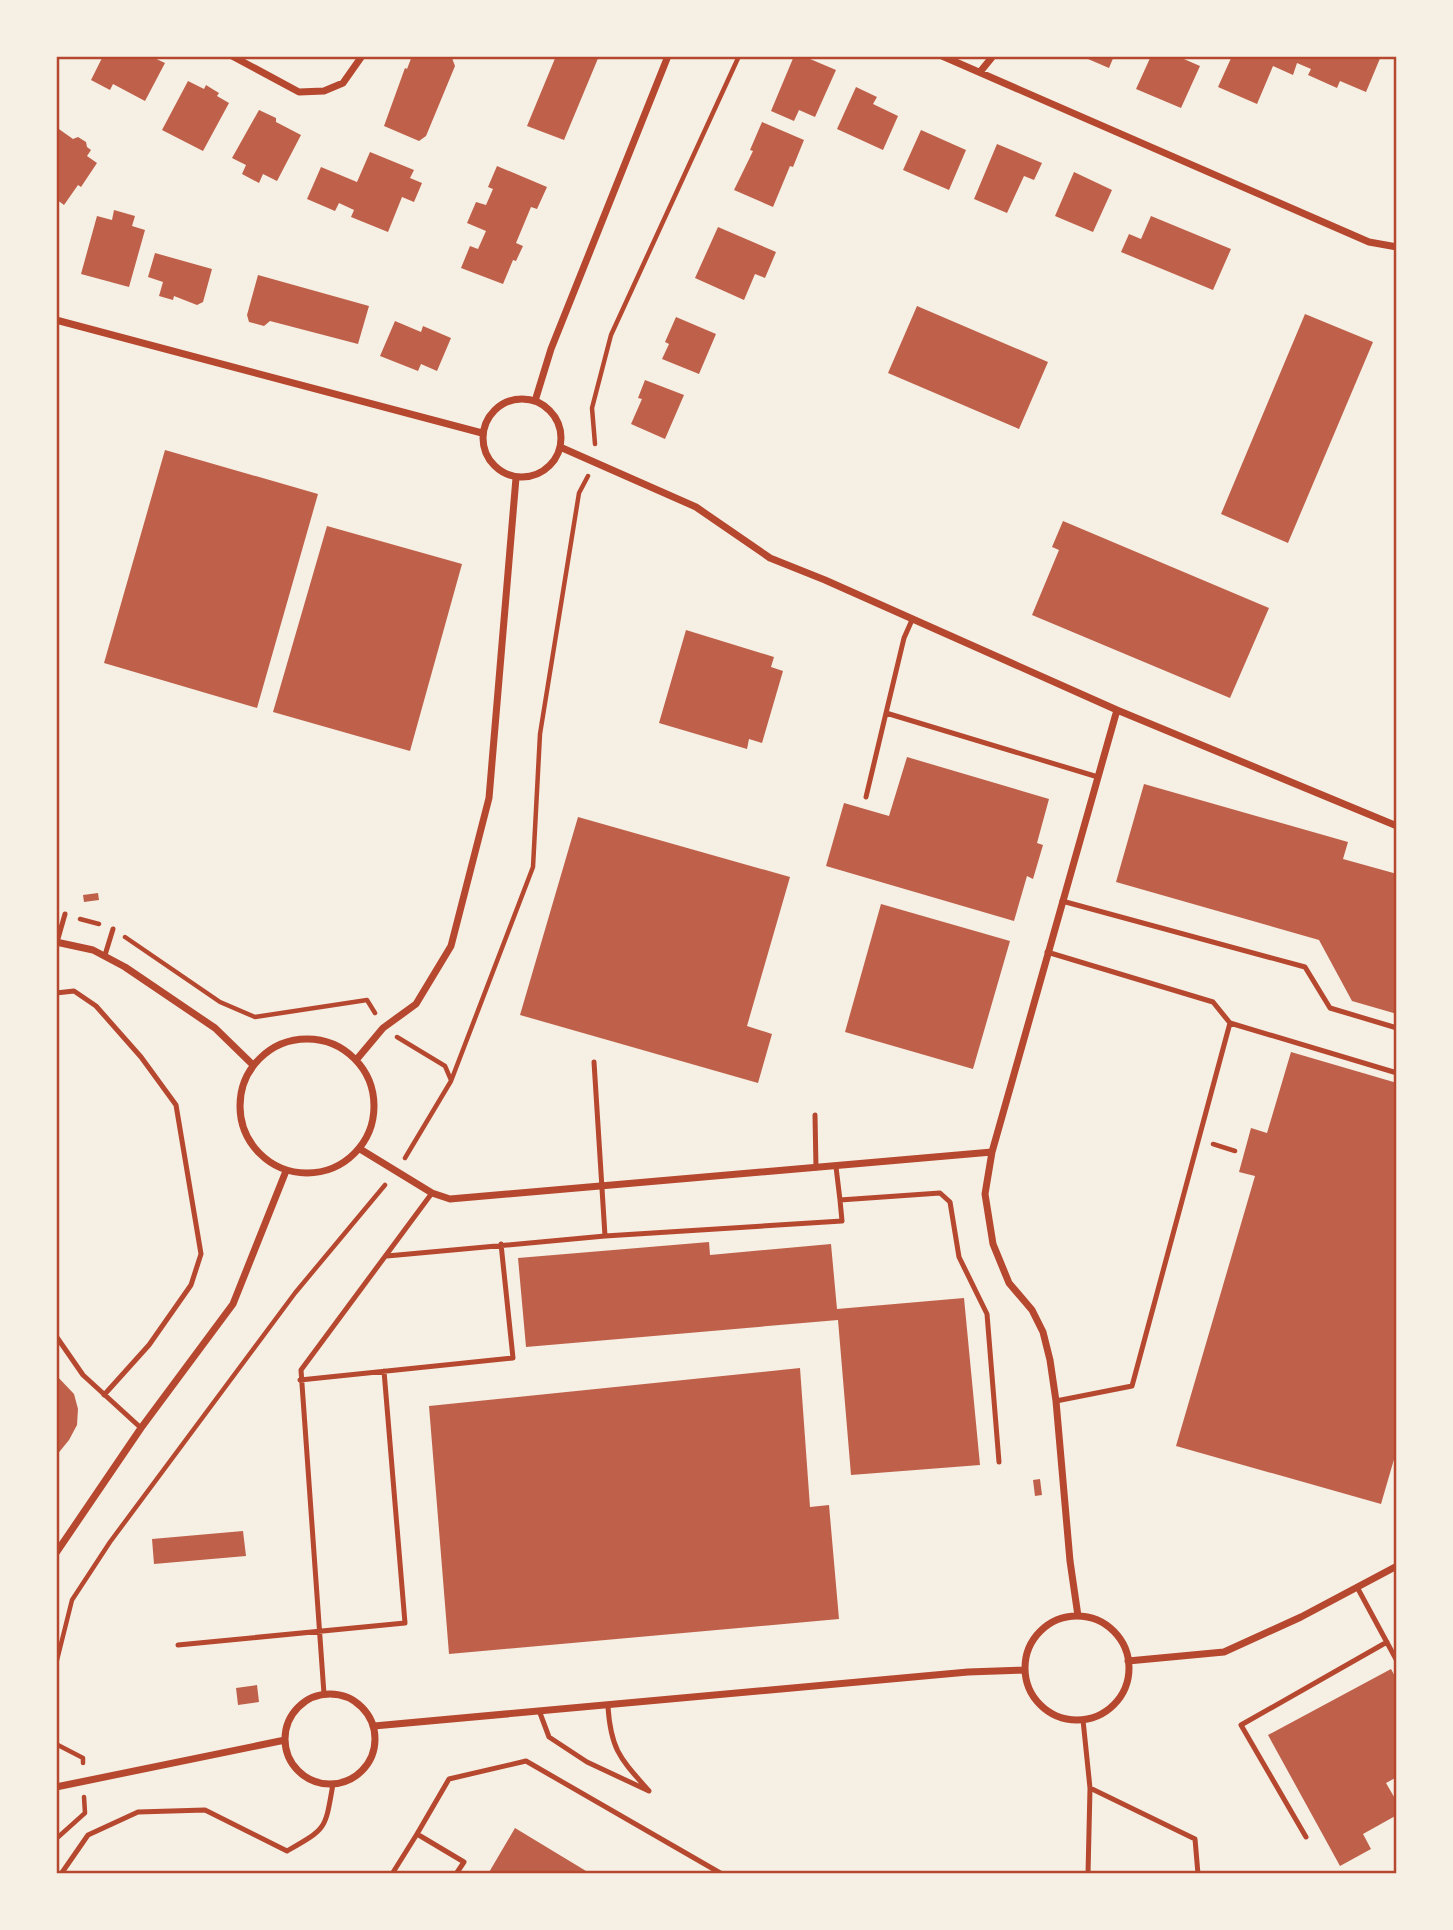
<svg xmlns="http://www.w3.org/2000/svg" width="1453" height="1930" viewBox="0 0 1453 1930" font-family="Mulish,sans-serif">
  <rect width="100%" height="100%" fill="#f6efe4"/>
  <path fill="#bf614a" d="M 103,56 L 150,56 L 165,63 L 145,101 L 113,84 L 110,90 L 91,80 Z
    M 412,56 L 448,56 L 452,58 L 455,66 L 426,136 L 419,141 L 384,126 L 405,68 L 407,69 Z
    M 556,56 L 599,56 L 564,140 L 527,126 Z
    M 794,56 L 803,56 L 836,70 L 815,117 L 799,110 L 794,121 L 771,111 Z
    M 1081,56 L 1114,56 L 1109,68 Z
    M 1151,56 L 1170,58 L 1177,56 L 1200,66 L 1181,108 L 1136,89 Z
    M 1232,56 L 1381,56 L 1366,92 L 1340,81 L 1337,88 L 1308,75 L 1311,69 L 1297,63 L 1293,75 L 1273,66 L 1257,104 L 1218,87 Z
    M 188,81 L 204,89 L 206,85 L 214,90 L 219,93 L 217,96 L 229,103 L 203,151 L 162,130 Z
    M 856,87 L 877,97 L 873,104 L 898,116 L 883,150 L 837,129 Z
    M 259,110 L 276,118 L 276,122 L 301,135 L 277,181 L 263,174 L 259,183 L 242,174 L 246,165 L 232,158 Z
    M 762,122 L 804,140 L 793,167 L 790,166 L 773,207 L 734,190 L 753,151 L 750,150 Z
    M 56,127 L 73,139 L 78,137 L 86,142 L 87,147 L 91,150 L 87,156 L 97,163 L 81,187 L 78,185 L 64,205 L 56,199 Z
    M 921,130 L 966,150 L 949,190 L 903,170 Z
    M 997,144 L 1042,163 L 1034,180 L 1024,176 L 1007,213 L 974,199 Z
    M 370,152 L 414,170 L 410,178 L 422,183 L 414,202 L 402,197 L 388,232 L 351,217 L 354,210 L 339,203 L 335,211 L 307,199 L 321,167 L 357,182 Z
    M 497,166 L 547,187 L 537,209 L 531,207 L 516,243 L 523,246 L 516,261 L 513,260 L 503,284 L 461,268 L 470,246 L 478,249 L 486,231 L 467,223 L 476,202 L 486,205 L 493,189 L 488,187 Z
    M 1074,172 L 1112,190 L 1093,232 L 1055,216 Z
    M 114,210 L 135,216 L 132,226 L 145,230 L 129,287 L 81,274 L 97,216 L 112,220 Z
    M 1151,216 L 1231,249 L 1213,290 L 1121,252 L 1129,234 L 1141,239 Z
    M 718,227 L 776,252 L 765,278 L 755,274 L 744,300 L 695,278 Z
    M 155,253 L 212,269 L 203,302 L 197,305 L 174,296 L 173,300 L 159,296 L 163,282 L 148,277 Z
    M 258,275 L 369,306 L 358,344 L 270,321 L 264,326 L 249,322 L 247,315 Z
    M 917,306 L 1048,362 L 1019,429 L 888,373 Z
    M 1305,314 L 1373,342 L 1288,543 L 1221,514 Z
    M 676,317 L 716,334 L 699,374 L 662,359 L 669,344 L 665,342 Z
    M 395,321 L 421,332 L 423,326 L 451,338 L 437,371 L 421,364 L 418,371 L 380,356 Z
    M 645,380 L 684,395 L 665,439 L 631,424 L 642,399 L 638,398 Z
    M 165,450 L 318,494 L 257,708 L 104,663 Z
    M 1063,521 L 1269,608 L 1230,698 L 1032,615 L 1059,550 L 1052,547 Z
    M 327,526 L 462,564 L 410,751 L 273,712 Z
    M 686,630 L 774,657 L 771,667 L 783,671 L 762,743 L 749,739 L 747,749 L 659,723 Z
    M 907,757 L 1049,799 L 1037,843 L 1043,845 L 1033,879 L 1027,876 L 1014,921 L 826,866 L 844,803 L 889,816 Z
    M 1144,784 L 1348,842 L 1343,859 L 1397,874 L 1397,1014 L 1352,1001 L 1319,940 L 1116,882 Z
    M 578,817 L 790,877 L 747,1026 L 772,1034 L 758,1083 L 520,1015 Z
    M 98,893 L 99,900 L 84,902 L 83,895 Z
    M 881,904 L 1010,941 L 973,1069 L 845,1032 Z
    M 1291,1052 L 1397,1083 L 1397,1449 L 1381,1504 L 1176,1446 L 1255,1176 L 1239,1172 L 1251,1128 L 1267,1133 Z
    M 709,1242 L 710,1255 L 831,1244 L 837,1309 L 964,1298 L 980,1465 L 851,1475 L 838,1320 L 526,1347 L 518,1258 Z
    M 800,1368 L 810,1507 L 829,1505 L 839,1619 L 449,1654 L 429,1406 Z
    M 56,1375 L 74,1394 L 78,1409 L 77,1425 L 69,1440 L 56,1456 Z
    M 1040,1479 L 1042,1495 L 1035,1496 L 1033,1480 Z
    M 243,1531 L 246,1556 L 154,1564 L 152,1539 Z
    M 1391,1669 L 1397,1680 L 1397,1777 L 1386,1783 L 1397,1802 L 1397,1815 L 1363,1834 L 1371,1849 L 1340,1866 L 1268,1735 Z
    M 257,1685 L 259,1702 L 238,1705 L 236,1688 Z
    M 515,1828 L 591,1874 L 488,1874 Z"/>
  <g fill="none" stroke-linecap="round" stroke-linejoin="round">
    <path stroke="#b5482f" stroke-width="4.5" d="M 595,444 L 592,408 L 611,335 L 739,56
      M 80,919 L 99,924
      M 125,937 L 220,1002 L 255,1017 L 367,1000 L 375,1013
      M 397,1037 L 445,1066 L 451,1080
      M 1213,1144 L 1235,1151
      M 405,1158 L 451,1081 L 533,867 L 540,734 L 579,493 L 588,476
      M 56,1664 L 72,1600 L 110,1542 L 295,1293 L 385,1185
      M 56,1744 L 83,1758 L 83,1763
      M 56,1839 L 85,1813 L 84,1797"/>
    <path stroke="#b5482f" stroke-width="5" d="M 912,620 L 904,638 L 886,713 L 1098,777
      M 866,797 L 886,713
      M 1062,901 L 1305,967 L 1330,1008 L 1397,1028
      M 57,942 L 65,914
      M 1047,952 L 1213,1002 L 1230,1023 L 1132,1386 L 1056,1401
      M 105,955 L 113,929
      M 56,993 L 74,991 L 96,1006 L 141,1057 L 176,1105 L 201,1254 L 191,1285 L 149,1345 L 104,1395
      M 1230,1023 L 1397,1073
      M 594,1062 L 605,1236
      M 815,1115 L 816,1168
      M 836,1167 L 840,1200
      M 387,1256 L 605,1236 L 842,1221 L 840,1200 L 940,1193 L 950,1202 L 959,1257 L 987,1314 L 999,1462
      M 56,1336 L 83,1375 L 141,1428
      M 300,1380 L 513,1358 L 501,1244
      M 1357,1587 L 1397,1661
      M 178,1645 L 405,1623 L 384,1371
      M 324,1694 L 301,1370 L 432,1193
      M 540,1713 L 549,1737 L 587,1762 L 649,1791 C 621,1759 611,1751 608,1707
      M 1083,1720 L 1090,1788 L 1088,1874
      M 1090,1788 L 1195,1839 L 1198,1874
      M 417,1834 L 449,1779 L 526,1761 L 722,1874
      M 1306,1837 L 1241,1725 L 1387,1642
      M 61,1874 L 88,1835 L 138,1812 L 205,1810 L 287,1851 C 327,1828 325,1830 333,1784
      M 392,1874 L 417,1834 L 464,1862 L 456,1874"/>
    <path stroke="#b5482f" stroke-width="7" d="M 232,56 L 299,92 L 324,91 L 343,83 L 362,56
      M 942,56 L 1369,242 L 1397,247
      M 980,72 L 993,56
      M 56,320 L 482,433
      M483 438a39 39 0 1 1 78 0a39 39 0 1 1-78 0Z
      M 535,401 L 551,349 L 668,56
      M 560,447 L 696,507 L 770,558 L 825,580 L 1117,710 L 1397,826
      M 56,942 L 93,950 L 125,967 L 215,1028 L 253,1065
      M240 1106a67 67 0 1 1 134 0a67 67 0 1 1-134 0Z
      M 357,1059 L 383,1028 L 416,1004 L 451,946 L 489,798 L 516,478
      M 360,1149 L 432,1193 L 450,1199 L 992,1152
      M 56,1553 L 141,1428 L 233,1304 L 286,1171
      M1025 1668a52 52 0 1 1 104 0a52 52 0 1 1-104 0Z
      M 1078,1616 L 1070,1561 L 1056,1401 L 1050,1360 L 1043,1332 L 1032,1310 L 1009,1283 L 993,1244 L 985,1194 L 992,1152 L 1117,710
      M 1128,1661 L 1224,1652 L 1301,1617 L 1397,1566
      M285 1739a45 45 0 1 1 90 0a45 45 0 1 1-90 0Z
      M 374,1726 L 968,1672 L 1024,1670
      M 56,1787 L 285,1740"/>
  </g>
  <rect width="1453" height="1930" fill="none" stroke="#f6efe4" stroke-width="116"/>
  <rect x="58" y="58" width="1337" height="1814" fill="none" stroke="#b5482f" stroke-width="2.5"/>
</svg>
